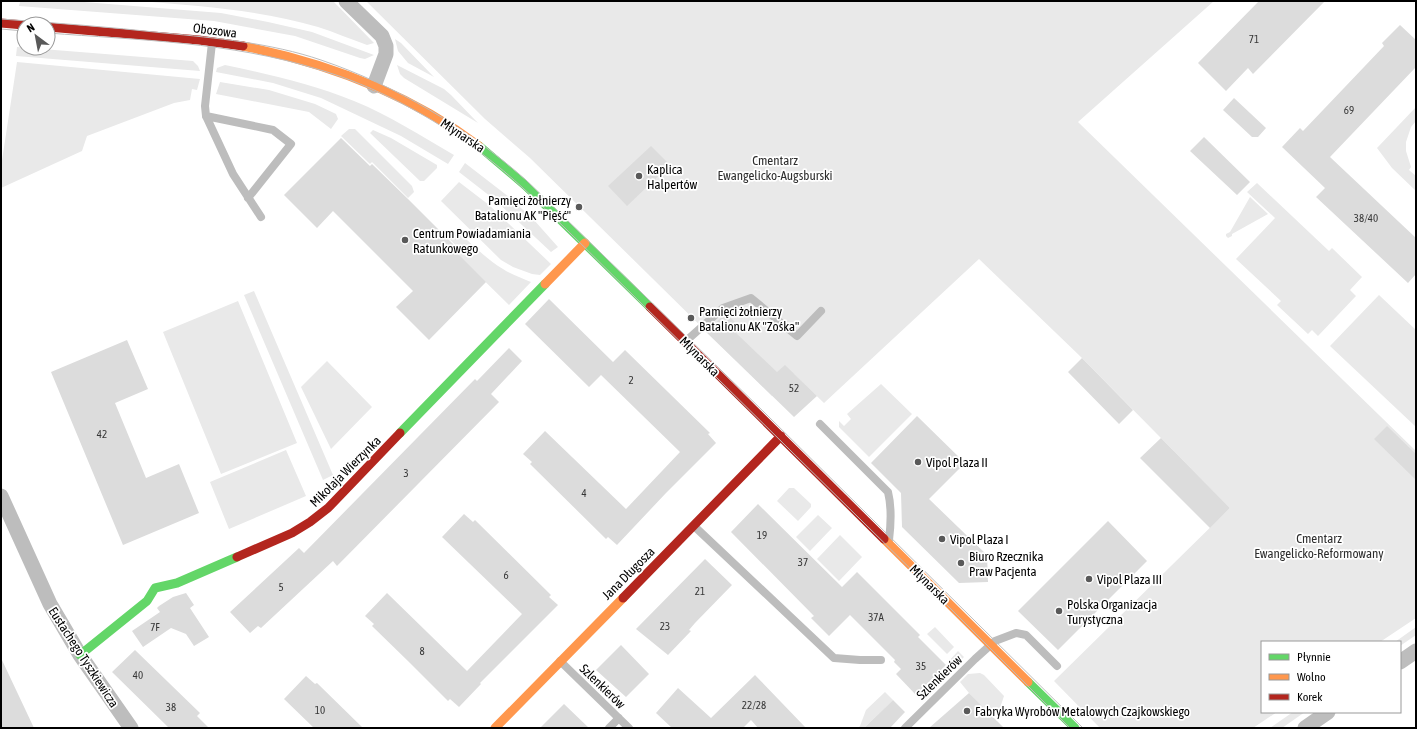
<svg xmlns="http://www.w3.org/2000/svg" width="1417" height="729" viewBox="0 0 1417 729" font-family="'Asap Condensed',sans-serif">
  <rect width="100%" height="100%" fill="#fff"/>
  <path fill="#e9e9e9" d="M 54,1 L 84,2 L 221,13 L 268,22 L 312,32 L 374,55 L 365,59 L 360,58 L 295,36 L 214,21 L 19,6 L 20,2 Z
    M 140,1 L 333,1 L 374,43 L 367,45 C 350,39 334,32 318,27 C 260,10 200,6 140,1 Z
    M 366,1 L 1214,1 L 1078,122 L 1416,451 L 1416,618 L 1380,642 L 1262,642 L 1262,712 L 1277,712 L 1253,728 L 1100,728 L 1054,681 L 1230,508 L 1082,358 L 979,259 L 824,403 L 794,374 L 772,396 L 530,158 L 485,119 Z
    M 395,39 L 401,43 L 434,77 L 408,63 L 398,51 Z
    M 17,47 L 193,61 L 198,66 L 200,71 L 16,56 Z
    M 17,62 L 200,79 L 197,90 L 192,89 L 190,100 L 174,103 L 87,136 L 82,151 L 1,188 L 1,167 Z
    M 225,65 C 268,74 312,84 354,101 C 389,115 421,136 454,155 L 448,164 L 401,136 L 321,98 L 273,83 L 216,72 L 217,68 Z
    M 397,65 L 444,89 L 451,95 L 478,123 L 404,78 L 400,74 Z
    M 220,82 L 269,90 L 315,104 L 336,114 L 338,119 L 331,129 L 309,112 L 216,94 Z
    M 1416,107 L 1416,121 L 1411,127 L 1406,142 L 1406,151 L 1411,167 L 1409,170 L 1416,176 L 1416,191 L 1392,168 L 1377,148 Z
    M 349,129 L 355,129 L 412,186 L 414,192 L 408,198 L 372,162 L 370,164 L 341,136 Z
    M 373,130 L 391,138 L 437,165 L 437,168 L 424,181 L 420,181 L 370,133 Z
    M 465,163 L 509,197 L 534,220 L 558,247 L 551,252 L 495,200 L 459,172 Z
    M 459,182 L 489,205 L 551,264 L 540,275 L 532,274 L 513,267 L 501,260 L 441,201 Z
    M 1257,183 L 1329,251 L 1332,248 L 1362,277 L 1350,290 L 1356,296 L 1318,336 L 1312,330 L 1308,334 L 1277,305 L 1281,301 L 1236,259 L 1275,218 L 1247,192 Z
    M 1250,197 L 1268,214 L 1232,234 L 1232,236 L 1228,238 L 1226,236 L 1226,234 L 1230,232 Z
    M 457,231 C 472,244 486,259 503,269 C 512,275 522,278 531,282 L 509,305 L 458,255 L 462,251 L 449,239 Z
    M 254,291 L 333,475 L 323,480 L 244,295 Z
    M 1379,295 L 1416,330 L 1416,427 L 1330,346 Z
    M 238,301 L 297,443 L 221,474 L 163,332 Z
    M 327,361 L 372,407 L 331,449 L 301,387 Z
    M 881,384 L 912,414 L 869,457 L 839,427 L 839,421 L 844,426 L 851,419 L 847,414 Z
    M 286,450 L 306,496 L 229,529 L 210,482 Z
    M 789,488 L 794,488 L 811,504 L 811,507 L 798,521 L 777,501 Z
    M 818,515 L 832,528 L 810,551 L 796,537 Z
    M 840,535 L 862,557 L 839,581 L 817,559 Z
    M 935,627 L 954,647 L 947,654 L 927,634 Z
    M 1416,627 L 1416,635 L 1400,646 L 1400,642 L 1395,642 Z
    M 958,651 L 964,657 L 922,700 L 917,696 L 949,663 L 948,662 Z
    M 980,673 L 984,675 L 1004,696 L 1000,708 L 992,717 L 969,693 L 960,682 L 968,674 Z
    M 885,692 L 893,700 L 864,728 L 858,728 L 860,726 L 866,710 Z
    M 1293,712 L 1305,712 L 1282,728 L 1270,728 Z"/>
  <path fill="#dcdcdc" d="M 1259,1 L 1325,1 L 1253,74 L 1248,68 L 1226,91 L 1198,63 Z
    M 1400,25 L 1416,40 L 1416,67 L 1330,157 L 1416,238 L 1416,274 L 1408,283 L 1316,197 L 1325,188 L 1282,147 L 1300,128 L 1303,131 L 1344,88 L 1384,46 L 1382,43 Z
    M 1234,98 L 1266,128 L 1258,137 L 1252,137 L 1223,110 Z
    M 1204,137 L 1250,182 L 1237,195 L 1190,151 Z
    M 341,138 L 370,166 L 372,164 L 408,199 L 460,251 L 458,254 L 486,282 L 429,340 L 396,307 L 413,291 L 333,211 L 317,228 L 284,195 Z
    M 651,146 L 670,165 L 627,206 L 608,186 Z
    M 549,299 L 613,362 L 625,350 L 710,433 L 708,434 L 716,443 L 666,493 L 617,545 L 608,537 L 606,539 L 530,464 L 532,462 L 523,454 L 545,431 L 626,509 L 680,452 L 601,375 L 589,387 L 525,324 Z
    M 726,313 L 741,328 L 736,333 L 777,372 L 785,365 L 817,396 L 794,417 L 706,332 Z
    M 127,340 L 148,389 L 115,403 L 146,478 L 179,464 L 199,513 L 123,545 L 51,372 Z
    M 509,348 L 522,361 L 491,394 L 499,402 L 337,566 L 333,561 L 261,628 L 258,626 L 250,633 L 230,612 L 299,548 L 304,553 L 475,379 L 477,381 Z
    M 1082,358 L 1133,410 L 1119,424 L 1068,372 Z
    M 917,416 L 965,463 L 929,499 L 987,555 L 988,582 L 959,583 L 902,527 L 901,493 L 871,463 Z
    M 1387,426 L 1416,454 L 1416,480 L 1374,439 Z
    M 1161,438 L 1230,508 L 1210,528 L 1140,458 Z
    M 758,504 L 842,587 L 857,572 L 920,635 L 918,637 L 946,665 L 916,695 L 896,674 L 901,669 L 894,662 L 895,660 L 850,615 L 829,636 L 811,618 L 814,616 L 731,532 Z
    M 464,514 L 473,522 L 475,520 L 551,595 L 549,597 L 558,605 L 480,683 L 481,684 L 459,707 L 450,699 L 448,701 L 410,663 L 372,626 L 374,624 L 365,616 L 387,593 L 467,671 L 522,614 L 442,537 Z
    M 1108,521 L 1147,561 L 1058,650 L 1018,611 Z
    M 705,559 L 732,585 L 695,623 L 689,630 L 691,631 L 668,655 L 636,629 Z
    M 186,593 L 194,605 L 190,608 L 209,637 L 194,646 L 186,634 L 171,628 L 143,647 L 132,631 L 160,612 L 157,608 L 159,606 L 173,597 Z
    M 621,645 L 649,674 L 626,697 L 596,670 Z
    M 135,650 L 200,713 L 197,716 L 209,728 L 169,728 L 112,672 Z
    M 1,658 L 34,728 L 1,728 Z
    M 755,675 L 806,728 L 758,728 L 751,720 L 743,728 L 672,728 L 656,713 L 678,688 L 711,718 Z
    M 306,676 L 315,684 L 317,683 L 363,728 L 314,728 L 284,699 Z
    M 969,693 L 1004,728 L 929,728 Z
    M 893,700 L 905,712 L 890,728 L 864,728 Z
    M 564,704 L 589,728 L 540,728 Z"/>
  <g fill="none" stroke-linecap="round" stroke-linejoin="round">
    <path stroke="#bdbdbd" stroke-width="8" d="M 212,43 L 205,106 L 206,116 L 233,174 L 261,217
      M 206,116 L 273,130 L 291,144 L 248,198
      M 686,341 L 723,308 L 751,298 L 797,336 L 821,311
      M 820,424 L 888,492 C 892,508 891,524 889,540
      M 694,526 L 834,658 L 860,660 L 881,660
      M 560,661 L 629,728
      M 609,728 L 619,718
      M 905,728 L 975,659 L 995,641 L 1016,633 L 1026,635 L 1057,666"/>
    <path stroke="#bdbdbd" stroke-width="15" d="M 346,1 L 382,36 L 386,46 L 386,54 L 374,86
      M 1,496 L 50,604 L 80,655 L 131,728
      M 1400,662 L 1416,651
      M 1305,728 L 1328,712"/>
    <path stroke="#63d668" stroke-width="9" d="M 479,146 L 526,186 L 650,307
      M 400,433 L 545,284
      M 80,655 L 147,601 L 155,588 L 177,583 L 237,557
      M 1028,682 L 1075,728"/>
    <path stroke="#ff974d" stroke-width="9" d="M 243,46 C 327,63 410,94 479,146
      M 545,284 L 585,243
      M 884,539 L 1028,682
      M 495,728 L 623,598"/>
    <path stroke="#b3261e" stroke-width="9" d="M 1,23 L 24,25
      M 48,27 L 199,40 L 243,46
      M 650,307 L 884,539
      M 237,557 L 292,533 L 310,522 L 328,508 L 400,433
      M 623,598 L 781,436"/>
    <path stroke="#bdbdbd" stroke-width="1" d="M 1,19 C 55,23 110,27 164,33 C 216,38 271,43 321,60 C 397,86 466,127 526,180 L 766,414 L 1083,728
      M 1,29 L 24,31
      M 48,33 C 138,40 230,42 317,69 C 376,86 432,117 481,153 C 512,176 539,203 566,229 L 935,593 L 1070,728"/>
  </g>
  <g fill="#595959" stroke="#fff" stroke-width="1.5">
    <circle cx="639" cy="176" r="4"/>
    <circle cx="579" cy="207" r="4"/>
    <circle cx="405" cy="240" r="4"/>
    <circle cx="691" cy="318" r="4"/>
    <circle cx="918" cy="462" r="4"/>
    <circle cx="942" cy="539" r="4"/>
    <circle cx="961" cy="563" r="4"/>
    <circle cx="1089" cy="579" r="4"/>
    <circle cx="1059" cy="611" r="4"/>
    <circle cx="967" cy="711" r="4"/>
  </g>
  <g text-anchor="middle" stroke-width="3.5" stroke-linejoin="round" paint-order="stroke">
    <g font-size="11" fill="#373737">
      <text x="1254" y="43">71</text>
      <text x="1349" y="114">69</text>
      <text x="1366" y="222">38/40</text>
      <text x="631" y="384">2</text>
      <text x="794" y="392">52</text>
      <text x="102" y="438">42</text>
      <text x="406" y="477">3</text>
      <text x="584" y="497">4</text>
      <text x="762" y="539">19</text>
      <text x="803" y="566">37</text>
      <text x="506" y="579">6</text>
      <text x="281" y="591">5</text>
      <text x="700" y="595">21</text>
      <text x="876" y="621">37A</text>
      <text x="665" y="630">23</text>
      <text x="155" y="631">7F</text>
      <text x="422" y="655">8</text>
      <text x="921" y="670">35</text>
      <text x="138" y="679">40</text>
      <text x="754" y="709">22/28</text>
      <text x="171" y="711">38</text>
      <text x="320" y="714">10</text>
    </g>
    <g font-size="13" fill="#000" stroke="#fff">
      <text transform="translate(215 30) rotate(7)" y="5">Obozowa</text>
      <text transform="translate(463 135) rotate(34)" y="5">Młynarska</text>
      <text transform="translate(700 356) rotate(45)" y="5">Młynarska</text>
      <text transform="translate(345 471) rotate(-45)" y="5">Mikołaja Wierzynka</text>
      <text transform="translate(628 573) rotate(-45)" y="5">Jana Długosza</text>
      <text transform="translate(930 584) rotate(45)" y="5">Młynarska</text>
      <text transform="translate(84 657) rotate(57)" y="5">Eustachego Tyszkiewicza</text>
      <text transform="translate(939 677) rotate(-44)" y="5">Szlenkierów</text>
      <text transform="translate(603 686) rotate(44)" y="5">Szlenkierów</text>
    </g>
    <g font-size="13" fill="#2e2e2e" stroke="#fff">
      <text x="775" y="165">Cmentarz<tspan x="775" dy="15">Ewangelicko-Augsburski</tspan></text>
      <text x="1319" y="543">Cmentarz<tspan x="1319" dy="15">Ewangelicko-Reformowany</tspan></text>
    </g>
    <g font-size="13" fill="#000" stroke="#fff" text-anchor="start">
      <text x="647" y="174">Kaplica<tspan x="647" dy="15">Halpertów</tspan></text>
      <text x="571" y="205" text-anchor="end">Pamięci żołnierzy<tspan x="571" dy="15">Batalionu AK "Pięść"</tspan></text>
      <text x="413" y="238">Centrum Powiadamiania<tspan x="413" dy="15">Ratunkowego</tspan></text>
      <text x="699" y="316">Pamięci żołnierzy<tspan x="699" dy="15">Batalionu AK "Zośka"</tspan></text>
      <text x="926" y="467">Vipol Plaza II</text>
      <text x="950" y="544">Vipol Plaza I</text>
      <text x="969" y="561">Biuro Rzecznika<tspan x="969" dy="15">Praw Pacjenta</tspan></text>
      <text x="1097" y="584">Vipol Plaza III</text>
      <text x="1067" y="609">Polska Organizacja<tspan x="1067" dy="15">Turystyczna</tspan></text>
      <text x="975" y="716">Fabryka Wyrobów Metalowych Czajkowskiego</text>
    </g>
  </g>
  <rect width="1417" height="729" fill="none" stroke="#000000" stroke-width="4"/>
  <rect x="1261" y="641" width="140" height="72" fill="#ffffff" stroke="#999999"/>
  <rect x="1269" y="654" width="20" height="6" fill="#63d668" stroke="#999999"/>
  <text x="1297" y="661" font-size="12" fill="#000000">Płynnie</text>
  <rect x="1269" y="674" width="20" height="6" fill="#ff974d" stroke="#999999"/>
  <text x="1297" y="681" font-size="12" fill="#000000">Wolno</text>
  <rect x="1269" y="694" width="20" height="6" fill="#b3261e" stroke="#999999"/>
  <text x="1297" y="701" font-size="12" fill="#000000">Korek</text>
  <g transform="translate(36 36) rotate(328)"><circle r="19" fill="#ffffff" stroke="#999999"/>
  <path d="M0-3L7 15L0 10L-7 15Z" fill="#595959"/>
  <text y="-6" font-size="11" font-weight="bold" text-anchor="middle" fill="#000000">N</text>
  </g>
</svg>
